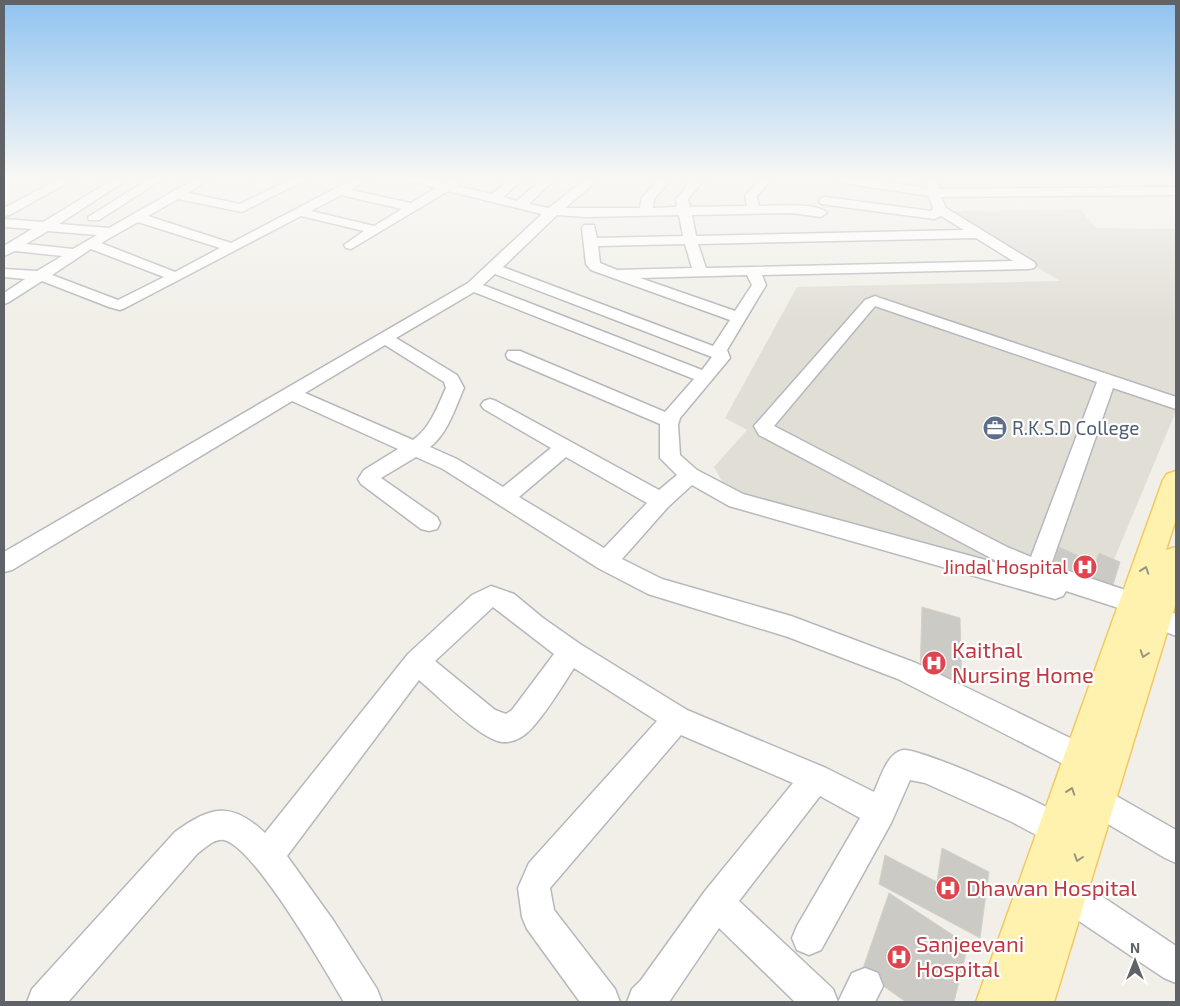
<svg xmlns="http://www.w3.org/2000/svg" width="1180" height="1006" viewBox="0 0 1180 1006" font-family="'Exo 2',sans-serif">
  <rect width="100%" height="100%" fill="#f1efe8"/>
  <path fill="#e1ded6" d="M 1080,209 L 1096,228 L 1176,229 L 1176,411 L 1098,598 L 731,497 L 714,467 L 747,430 L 725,418 L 797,287 L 1060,281 L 944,211 Z"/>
  <path fill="#cccac5" stroke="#d6d1c6" d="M 1059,547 L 1095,563 L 1099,553 L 1120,562 L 1112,588 L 1054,562 Z
    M 922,607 L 960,618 L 962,686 L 920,674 Z
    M 942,848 L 989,872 L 980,938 L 879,884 L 885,855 L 937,882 Z
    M 889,893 L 968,945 L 954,1002 L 906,1002 L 862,971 Z"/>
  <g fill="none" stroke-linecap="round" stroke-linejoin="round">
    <defs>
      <path id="minor" d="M 59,179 L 74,179 L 10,215 L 4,216 L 4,208 Z
        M 114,179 L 128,179 L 59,224 L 109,228 L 195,179 L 210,179 L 188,193 L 240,204 L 292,179 L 307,179 L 242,212 L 178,199 L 148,216 L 231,243 L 353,179 L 368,179 L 350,190 L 411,203 L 436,188 L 410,181 L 408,179 L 429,179 L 445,183 L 453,179 L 459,183 L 457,186 L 492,194 L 510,179 L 523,179 L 503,197 L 517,201 L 542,179 L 555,179 L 529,204 L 549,208 L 585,179 L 599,179 L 565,208 L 640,208 L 642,198 L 659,179 L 671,179 L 654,199 L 653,208 L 677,207 L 676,199 L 693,179 L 705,179 L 688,199 L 690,207 L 747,206 L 745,196 L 760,179 L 772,179 L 757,196 L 759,206 C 774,206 818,202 827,213 L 821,217 L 792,213 L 692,215 L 696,236 L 964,230 L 941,216 L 934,219 L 821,204 L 819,201 L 821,198 L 825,197 L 931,211 L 933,209 L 929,196 L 843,183 L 837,179 L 867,179 L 928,188 L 928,179 L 938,179 L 940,189 L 1176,187 L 1176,195 L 941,197 L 946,208 L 1034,262 L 1036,265 L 1034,268 L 1029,269 L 762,275 L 766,285 L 727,350 L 730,358 L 680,418 L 678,425 L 680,455 L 697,470 L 743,494 L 1004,565 L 759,435 L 754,426 L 865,300 L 875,296 L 880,298 L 1176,397 L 1176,409 L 1113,388 L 1051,565 L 1143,596 L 1146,603 L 1143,610 L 1134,613 L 1066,591 L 1063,596 L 1055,599 L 729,506 L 692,485 L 668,507 L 622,559 L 662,579 L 791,616 L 916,663 L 1101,753 L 1105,763 L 1101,773 L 1091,777 L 1081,773 L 898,679 L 788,637 L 648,594 L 598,568 L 443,469 L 416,457 L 381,478 L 437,517 L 440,523 L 437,529 L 429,531 L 421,529 L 361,484 L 358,479 L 364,470 L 398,449 L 292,401 L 12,570 L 4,572 L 4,552 L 468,283 L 542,214 L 448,191 L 351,249 L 346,248 L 344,245 L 364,231 L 301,216 L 125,308 L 120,310 L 109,307 L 42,281 L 9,302 L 4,304 L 4,293 L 25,279 L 4,277 L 4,269 L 37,271 L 62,256 L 15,251 L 4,256 L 4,246 L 32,229 L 4,227 L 4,219 L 43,222 ZM 341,195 L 402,209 L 374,226 L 311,211 ZM 557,215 L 586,217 L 679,215 L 683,236 L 597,238 L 594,225 L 584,225 L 582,228 L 586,264 L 591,270 L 730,320 L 713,346 L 503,267 ZM 138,222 L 220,248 L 175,272 L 101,243 ZM 48,231 L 97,235 L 73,249 L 26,244 ZM 976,238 L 1013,261 L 706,268 L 698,244 ZM 685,244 L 692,268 L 617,270 L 600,263 L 598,246 ZM 91,249 L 164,277 L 118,300 L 52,275 ZM 495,274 L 712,357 L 702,370 L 483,285 ZM 747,275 L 752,285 L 735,311 L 640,278 ZM 474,292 L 694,379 L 665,412 L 520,351 L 508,351 L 506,355 L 508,359 L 660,424 L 660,458 L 677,475 L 659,490 L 496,401 L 490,399 L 484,401 L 481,405 L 484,409 L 551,448 L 503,487 L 457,459 L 430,447 C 448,433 455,408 464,388 L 457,375 L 396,338 ZM 875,306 L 1097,382 L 1031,557 L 1007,547 L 774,426 ZM 385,345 L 444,382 L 446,388 C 437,407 431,427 413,440 L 305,393 ZM 566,457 L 647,503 L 604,548 L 519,497 Z
        M 149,179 L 163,179 L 99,220 L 89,220 L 88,217 Z
        M 491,586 L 514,594 L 543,618 L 580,644 L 687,710 L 826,768 L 874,792 C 880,779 887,753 903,750 C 918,747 1057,808 1068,820 C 1070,823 1071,828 1072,831 L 1068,842 L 1057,846 L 1012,822 L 925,783 L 910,780 L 891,823 L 821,950 L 809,955 L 797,950 L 792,938 L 797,926 L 860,818 L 820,796 L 739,901 L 833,989 L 838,1002 L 795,1002 L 719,928 L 669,1002 L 627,1002 L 632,989 L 641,980 L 705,891 L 793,783 L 681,735 L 550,888 L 554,910 L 615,989 L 620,1002 L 580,1002 L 527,929 L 522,917 L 518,888 L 529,863 L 657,721 L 574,668 C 561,688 548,710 532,728 C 524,737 513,743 502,742 C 480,739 437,695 419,680 L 287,856 L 333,920 L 377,989 L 382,1002 L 344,1002 C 326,972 255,847 224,840 C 214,838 204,849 197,854 L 68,1002 L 27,1002 L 32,989 L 175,832 C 211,806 231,801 265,833 L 408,654 L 472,595 ZM 493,607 L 554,654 L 512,710 L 506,714 L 495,710 L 435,661 Z
        M 1156,606 L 1176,614 L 1176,636 L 1147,624 L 1144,617 L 1147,610 Z
        M 1097,785 L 1176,830 L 1176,863 L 1165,858 L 1086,811 L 1082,800 L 1086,789 Z
        M 1067,877 L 1079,881 L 1176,946 L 1176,983 L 1164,978 L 1055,905 L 1051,893 L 1055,881 Z
        M 865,968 L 878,973 L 883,986 L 875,1002 L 838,1002 L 852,973 Z"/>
      <path id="major" d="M 1176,471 L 1176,519 L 1166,550 L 1176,547 L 1176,603 L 1054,1002 L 976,1002 L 1163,480 L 1167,474 Z"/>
    </defs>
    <use href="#minor" stroke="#b5b8bc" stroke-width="3"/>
    <use href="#major" stroke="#f2c960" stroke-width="3"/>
    <use href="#minor" fill="#fff" fill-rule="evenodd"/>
    <use href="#major" fill="#fff2af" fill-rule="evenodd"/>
  </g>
  <defs><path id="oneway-chevron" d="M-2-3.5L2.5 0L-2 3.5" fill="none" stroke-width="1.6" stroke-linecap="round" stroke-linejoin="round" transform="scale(1.25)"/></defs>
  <g stroke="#979581">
    <use href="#oneway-chevron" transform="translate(1145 570) rotate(-71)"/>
    <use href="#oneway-chevron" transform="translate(1144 654) rotate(108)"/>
    <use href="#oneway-chevron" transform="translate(1071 791) rotate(-71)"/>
    <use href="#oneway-chevron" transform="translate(1078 858) rotate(108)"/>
  </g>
  <linearGradient id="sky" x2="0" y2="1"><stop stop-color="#8fc3f1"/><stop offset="0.56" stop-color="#f9f8f5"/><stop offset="1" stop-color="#f9f8f5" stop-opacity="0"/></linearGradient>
  <rect width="1180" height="320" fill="url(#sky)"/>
  <defs>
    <symbol id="office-disc" viewBox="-11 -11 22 22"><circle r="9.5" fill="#5c6f8a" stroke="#fff"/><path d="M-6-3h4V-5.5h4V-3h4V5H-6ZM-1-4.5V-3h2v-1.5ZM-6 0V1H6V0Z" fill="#fff"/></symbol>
    <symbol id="hospital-disc" viewBox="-11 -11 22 22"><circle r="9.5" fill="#e0444e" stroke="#fff"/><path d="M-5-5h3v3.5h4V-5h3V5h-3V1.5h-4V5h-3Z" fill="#fff"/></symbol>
  </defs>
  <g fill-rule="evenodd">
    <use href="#office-disc" x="981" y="414" width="28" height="28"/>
    <use href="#hospital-disc" x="1071" y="553" width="28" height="28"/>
    <use href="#hospital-disc" x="920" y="649" width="28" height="28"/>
    <use href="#hospital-disc" x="934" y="874" width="28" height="28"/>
    <use href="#hospital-disc" x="885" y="943" width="28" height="28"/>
  </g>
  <g text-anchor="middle" stroke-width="4.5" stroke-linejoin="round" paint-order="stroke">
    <g font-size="19" fill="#4e5e75" stroke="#fff" text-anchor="start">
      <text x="1012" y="435">R.K.S.D College</text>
    </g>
    <g font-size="19" fill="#be3a42" stroke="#fff" text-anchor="end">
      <text x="1068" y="574">Jindal Hospital</text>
    </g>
    <g font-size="22" fill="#be3a42" stroke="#fff" text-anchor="start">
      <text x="952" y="658">Kaithal<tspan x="952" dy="25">Nursing Home</tspan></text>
      <text x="966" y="896">Dhawan Hospital</text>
      <text x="916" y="952">Sanjeevani<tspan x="916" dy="25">Hospital</tspan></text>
    </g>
  </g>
  <rect width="1180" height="1006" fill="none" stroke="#5f6368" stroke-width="10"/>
  <g transform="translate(1135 961)" stroke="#ffffff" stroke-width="4" paint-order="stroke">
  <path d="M0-4L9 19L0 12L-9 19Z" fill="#5f6368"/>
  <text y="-8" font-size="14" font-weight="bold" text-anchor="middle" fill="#5f6368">N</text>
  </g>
</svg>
